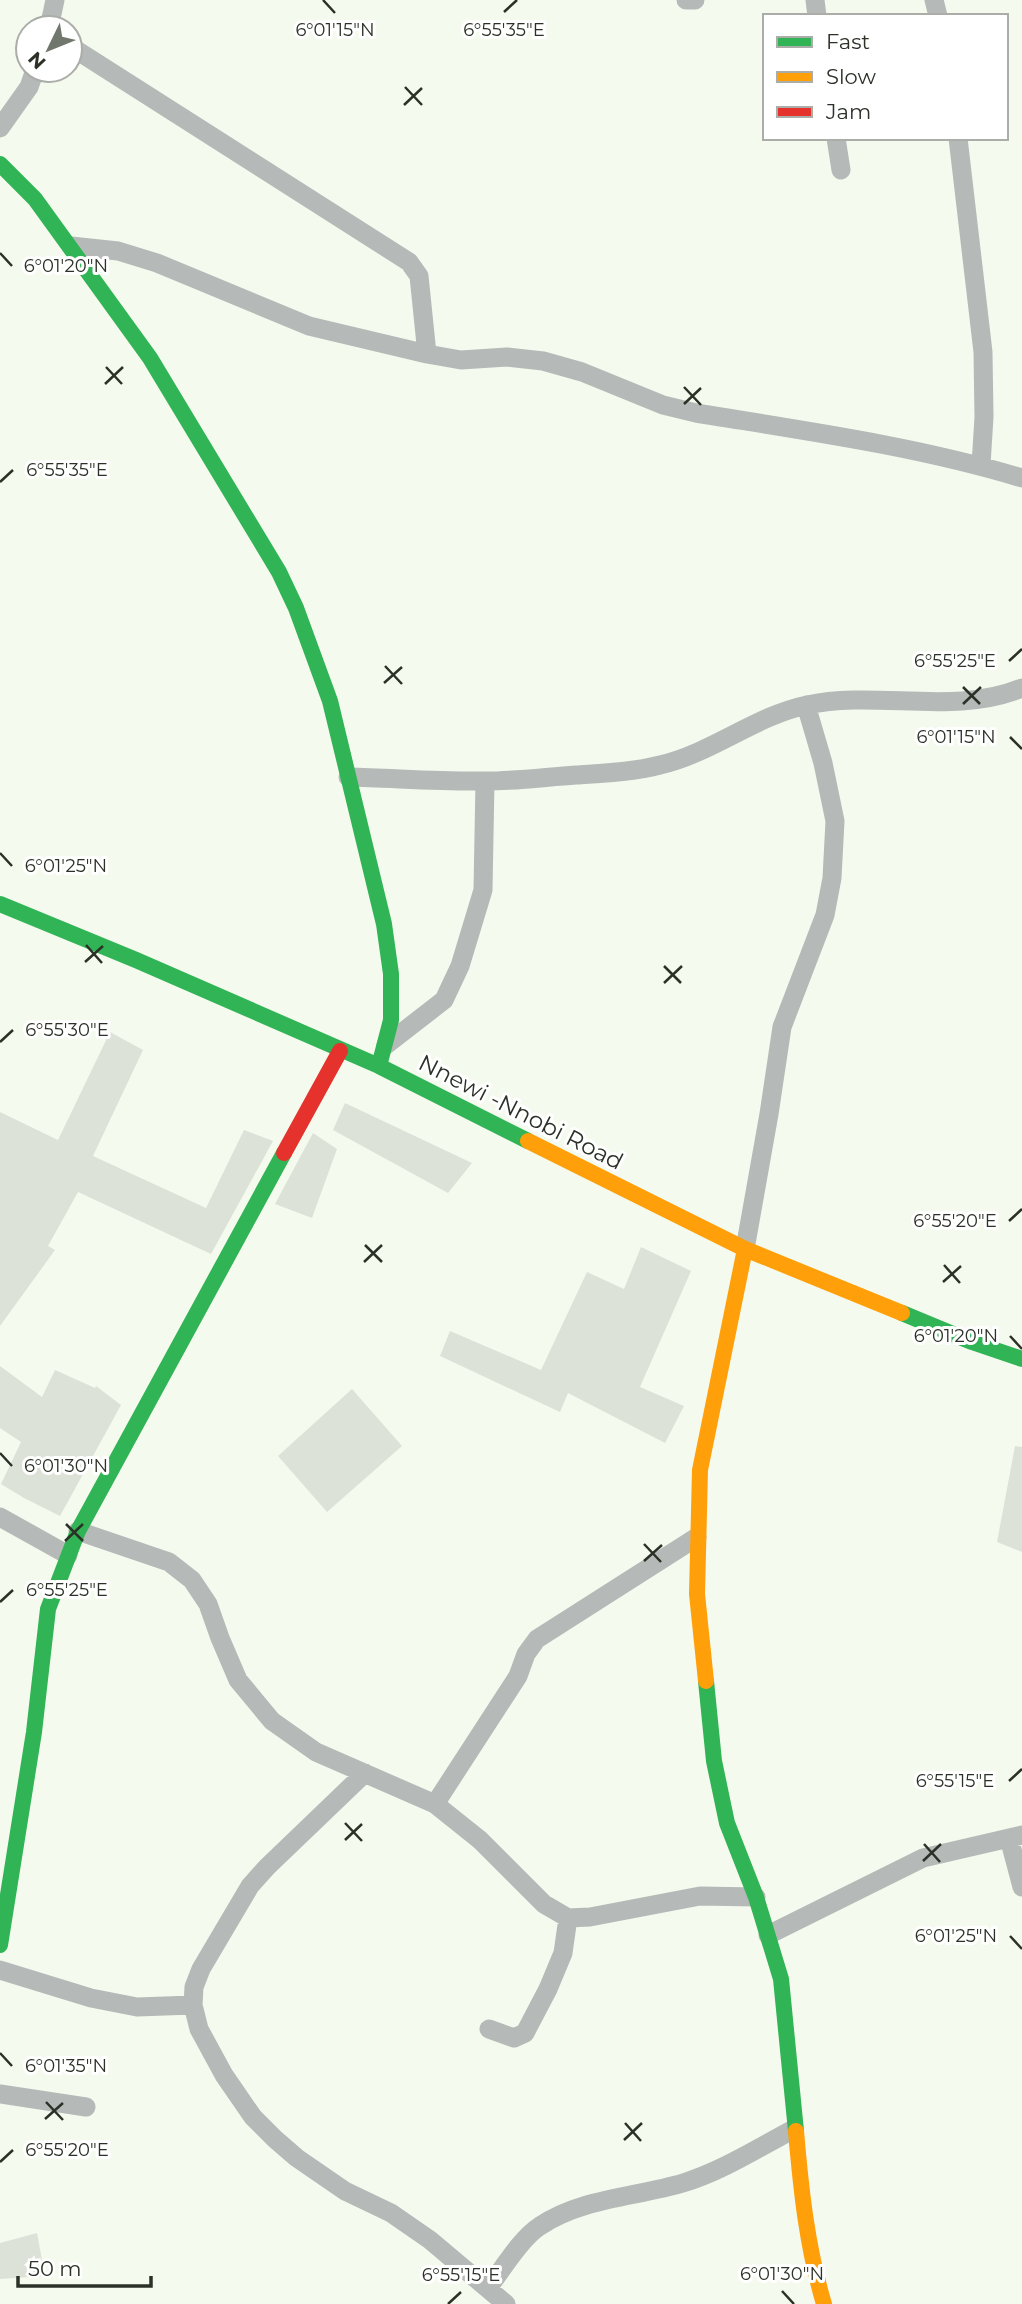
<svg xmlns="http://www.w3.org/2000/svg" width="1022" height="2304" viewBox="0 0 1022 2304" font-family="Montserrat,sans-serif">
  <rect width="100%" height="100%" fill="#f4faee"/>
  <path fill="#dde2d8" d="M 110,1032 L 143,1050 L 93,1156 L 206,1208 L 244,1130 L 273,1141 L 211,1254 L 78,1192 L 48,1246 L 55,1250 L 0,1326 L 0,1112 L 58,1140 Z
    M 345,1103 L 472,1163 L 448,1193 L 333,1130 Z
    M 313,1133 L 337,1149 L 312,1218 L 275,1204 Z
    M 641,1247 L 691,1271 L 640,1387 L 684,1406 L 665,1443 L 568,1393 L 560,1412 L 440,1356 L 450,1331 L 541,1370 L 587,1272 L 624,1289 Z
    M 0,1366 L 42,1397 L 55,1370 L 95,1388 L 96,1386 L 121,1405 L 60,1516 L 24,1498 L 1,1484 L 21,1442 L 0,1428 Z
    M 352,1389 L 402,1446 L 327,1512 L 278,1456 Z
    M 1015,1446 L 1022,1447 L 1022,1552 L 997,1542 Z
    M 37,2233 L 45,2276 L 0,2279 L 0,2243 Z"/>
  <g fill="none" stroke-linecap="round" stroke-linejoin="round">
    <path stroke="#b5b9b8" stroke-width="19" d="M 686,0 L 695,0
      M 815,0 L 817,16
      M 934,0 L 938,16
      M 49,28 L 55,0
      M 70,46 L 409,262 L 419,276 L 427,354
      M 0,128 L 29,87 L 35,70
      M 836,138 L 841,170
      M 958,138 L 983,352 L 984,417 L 981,465
      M 71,246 L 118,251 L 157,263 L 309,326 L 427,354 L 461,360 L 507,357 L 543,361 L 582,372 L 663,405 L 696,413 C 806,431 916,446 1022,478
      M 348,777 C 394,778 440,782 486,781 C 516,781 546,777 576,775 C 604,773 633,772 660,765 C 712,753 755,716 807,705 C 878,690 953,716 1022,688
      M 386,1045 L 444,1000 L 460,966 L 483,890 L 485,781
      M 745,1249 L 769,1114 L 782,1027 L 825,915 L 832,878 L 835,821 L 823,763 L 806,705
      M 0,1517 L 68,1555
      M 78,1531 L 169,1562 L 192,1580 L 208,1604 L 220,1638 L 238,1680 L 272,1721 L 316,1752 L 435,1804 L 480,1840 L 544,1904 L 568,1918 L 590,1917 L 700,1896 L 756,1897
      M 365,1773 L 267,1867 L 250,1886 L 201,1969 L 194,1987 L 193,2005 L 199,2029 L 224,2075 L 253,2117 L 275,2139 L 297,2158 L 345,2191 L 391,2213 L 430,2240 L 506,2304
      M 435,1804 L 518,1676 L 526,1654 L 537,1639 L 697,1537
      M 1009,1838 L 1022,1887
      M 768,1935 L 923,1858 L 1022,1835
      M 0,1970 L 91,1998 L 137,2007 L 193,2005
      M 489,2029 L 514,2038 L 525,2033 L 548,1989 L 563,1953 L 568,1918
      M 0,2094 L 86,2107
      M 488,2288 C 502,2270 521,2238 540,2226 C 582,2198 636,2197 683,2183 C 722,2171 758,2148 794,2129"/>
    <path stroke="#30b455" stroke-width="16" d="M 0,164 L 35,199 L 150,358 L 279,572 L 296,608 L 330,701 L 384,924 L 391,974 L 391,1020 L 379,1066
      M 0,904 L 136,960 L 379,1066 L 528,1141
      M 902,1313 L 972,1342 L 1022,1359
      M 706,1681 L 714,1761 L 727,1823 L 756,1897 L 781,1979 L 796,2131
      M 0,1945 L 34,1732 L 48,1609 L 78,1531 L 284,1153"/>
    <path stroke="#ff9f0a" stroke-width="16" d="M 528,1141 L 745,1249 L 902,1313
      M 706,1681 L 697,1594 L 700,1470 L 745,1249
      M 796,2131 C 801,2190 807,2247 824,2304"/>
    <path stroke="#e5322d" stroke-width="16" d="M 284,1153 L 340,1051"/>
  </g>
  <path fill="none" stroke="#2c3127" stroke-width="2.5" d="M 323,0 L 335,13M 504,12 L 517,0M 405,87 L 422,105M 404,105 L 422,88M 0,253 L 12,266M 106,367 L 122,384M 105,384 L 123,367M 684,387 L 701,405M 684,404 L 701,388M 0,482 L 13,470M 1009,661 L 1022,649M 385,666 L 402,684M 384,683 L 402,667M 963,687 L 980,704M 963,704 L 981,687M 1010,737 L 1022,749M 0,853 L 12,866M 86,945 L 102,963M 85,962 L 103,946M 664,966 L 681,983M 664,983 L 682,966M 0,1042 L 13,1030M 1009,1221 L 1022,1209M 365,1245 L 382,1262M 364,1262 L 382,1245M 944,1265 L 960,1283M 943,1282 L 961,1266M 1010,1336 L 1022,1349M 0,1453 L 12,1466M 66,1524 L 83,1541M 65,1541 L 83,1524M 644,1544 L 661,1562M 644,1561 L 662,1545M 0,1602 L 13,1590M 1009,1781 L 1022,1769M 345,1823 L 362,1841M 345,1840 L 362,1824M 924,1844 L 940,1862M 923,1861 L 941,1844M 1010,1936 L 1022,1949M 0,2053 L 12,2066M 46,2102 L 63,2120M 45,2119 L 63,2103M 625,2123 L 641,2141M 624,2140 L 642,2123M 0,2162 L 13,2150M 782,2291 L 794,2304M 448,2304 L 461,2292"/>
  <g text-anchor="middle" stroke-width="6" stroke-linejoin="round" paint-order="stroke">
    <g font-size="23" fill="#2c3127" stroke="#fff">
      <text transform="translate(521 1112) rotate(27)" y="8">Nnewi -Nnobi Road</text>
    </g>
  </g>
  <g font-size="18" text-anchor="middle" fill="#2c3127" stroke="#fff" stroke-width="6" stroke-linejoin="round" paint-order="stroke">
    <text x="504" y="36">6°55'35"E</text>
    <text x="335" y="36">6°01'15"N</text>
    <text x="66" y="272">6°01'20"N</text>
    <text x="67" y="476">6°55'35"E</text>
    <text x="955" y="667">6°55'25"E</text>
    <text x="956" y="743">6°01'15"N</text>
    <text x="66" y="872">6°01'25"N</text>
    <text x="67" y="1036">6°55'30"E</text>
    <text x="955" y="1227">6°55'20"E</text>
    <text x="956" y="1342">6°01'20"N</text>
    <text x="66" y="1472">6°01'30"N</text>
    <text x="67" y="1596">6°55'25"E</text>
    <text x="955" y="1787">6°55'15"E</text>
    <text x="956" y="1942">6°01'25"N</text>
    <text x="66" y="2072">6°01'35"N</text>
    <text x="67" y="2156">6°55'20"E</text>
    <text x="782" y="2280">6°01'30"N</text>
    <text x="461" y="2281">6°55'15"E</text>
  </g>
  <rect x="763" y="14" width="245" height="126" fill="#ffffff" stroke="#abada9" stroke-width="2"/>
  <rect x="777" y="37" width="35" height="10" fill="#30b455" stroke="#abada9" stroke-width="2"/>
  <text x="826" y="49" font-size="21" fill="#2c3127">Fast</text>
  <rect x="777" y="72" width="35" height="10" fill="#ff9f0a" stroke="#abada9" stroke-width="2"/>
  <text x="826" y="84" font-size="21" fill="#2c3127">Slow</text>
  <rect x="777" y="107" width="35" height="10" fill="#e5322d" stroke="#abada9" stroke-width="2"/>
  <text x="826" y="119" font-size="21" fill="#2c3127">Jam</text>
  <g transform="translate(49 49) rotate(227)"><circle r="33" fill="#ffffff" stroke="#abada9" stroke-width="2"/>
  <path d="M0-5L12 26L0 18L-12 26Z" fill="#72776d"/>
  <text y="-10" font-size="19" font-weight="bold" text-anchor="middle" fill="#2c3127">N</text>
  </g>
  <path d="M18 2276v10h133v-10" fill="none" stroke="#2c3127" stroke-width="3.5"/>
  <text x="28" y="2276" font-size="21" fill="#2c3127" stroke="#ffffff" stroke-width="5" paint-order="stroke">50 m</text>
</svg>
